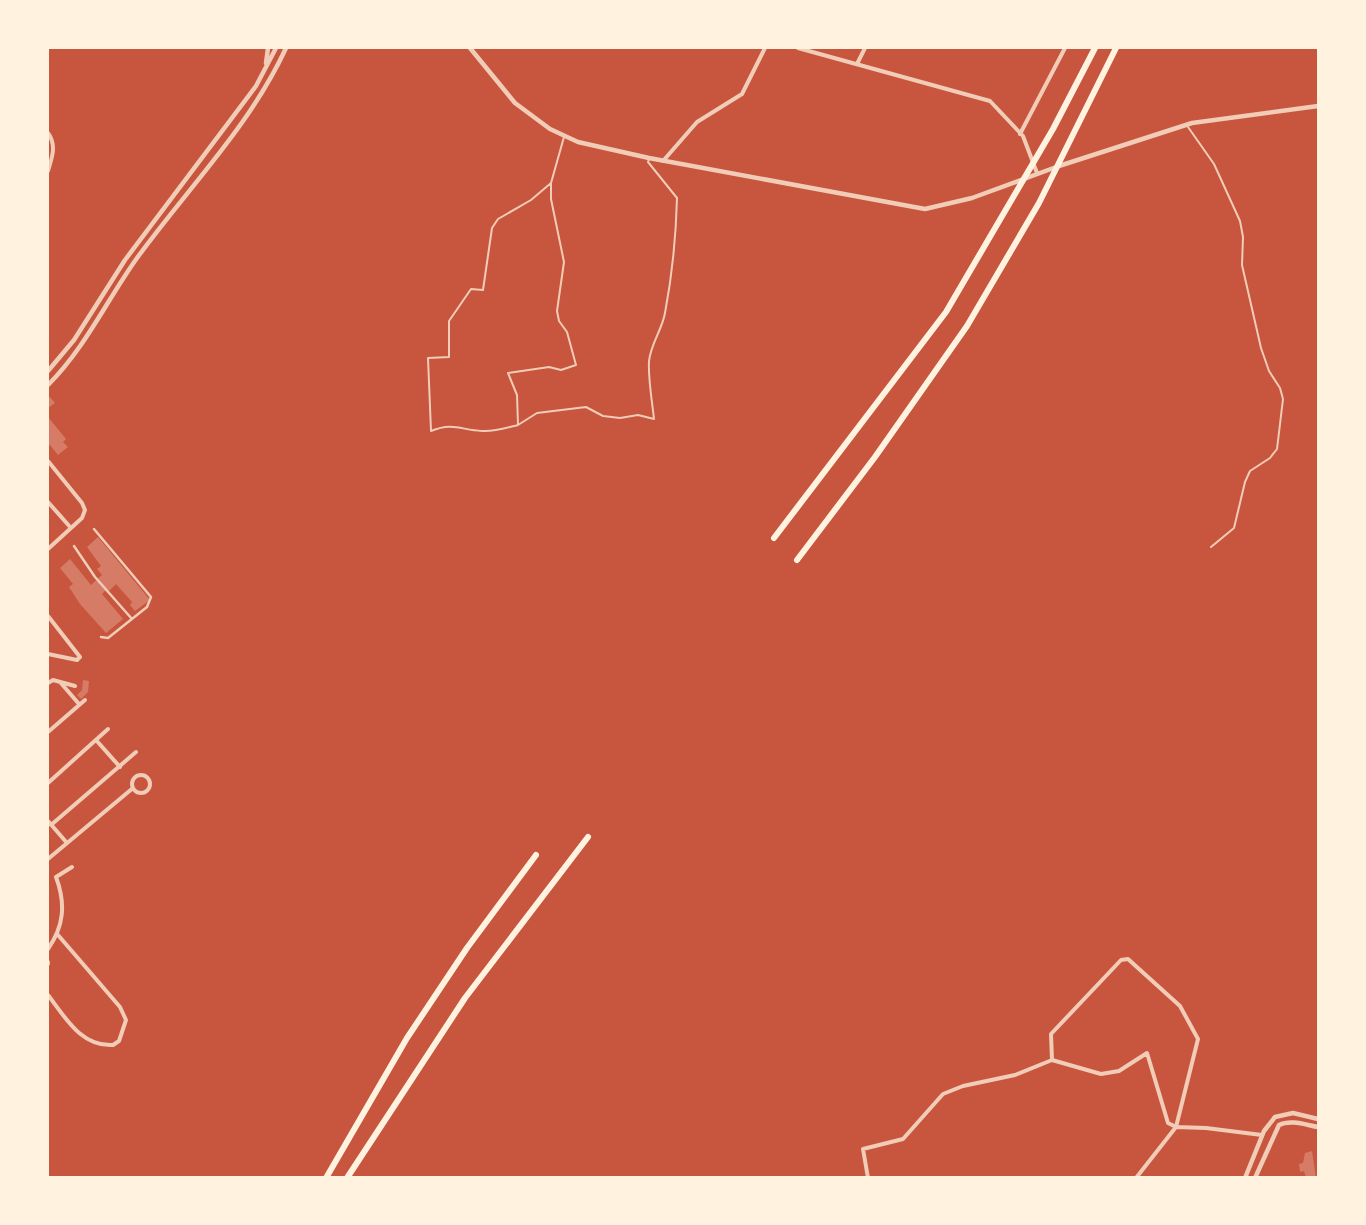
<svg xmlns="http://www.w3.org/2000/svg" width="1366" height="1225" viewBox="0 0 1366 1225" font-family="'Sofia Sans Condensed',sans-serif">
  <rect width="100%" height="100%" fill="#c8553d"/>
  <path fill="#d67c66" d="M 50,397 L 55,403 L 48,408 L 48,399 Z
    M 48,417 L 66,439 L 63,442 L 68,447 L 58,455 L 50,445 L 48,447 Z
    M 98,537 L 150,600 L 135,611 L 130,605 L 132,602 L 116,584 L 109,591 L 107,589 L 102,594 L 123,619 L 106,633 L 80,604 L 69,587 L 73,584 L 60,568 L 70,559 L 91,585 L 102,575 L 97,569 L 101,566 L 87,547 Z
    M 83,680 L 89,681 L 88,692 L 81,699 L 77,695 L 82,690 Z
    M 1312,1151 L 1316,1178 L 1306,1178 L 1304,1171 L 1300,1172 L 1299,1164 L 1303,1163 L 1305,1153 Z"/>
  <g fill="none" stroke-linecap="round" stroke-linejoin="round">
    <path stroke="#f1ccb7" stroke-width="2" d="M 1188,127 L 1214,164 L 1240,221 L 1243,237 L 1242,265 L 1261,348 L 1269,371 L 1280,388 L 1283,399 L 1277,449 L 1270,458 L 1250,471 L 1245,482 L 1234,528 L 1211,547
      M 551,183 L 531,200 L 498,219 L 492,228 L 483,290 L 471,289 L 449,321 L 449,357 L 428,358 L 431,431 C 453,422 461,430 482,431 C 494,432 506,428 518,425 L 517,395 L 508,373 L 549,367 L 561,370 L 576,365 L 567,332 L 559,321 L 557,311 L 564,262 L 551,199 L 551,183 L 564,137
      M 518,425 L 537,413 L 586,407 L 603,416 L 620,418 L 638,415 L 654,419 C 652,400 648,379 649,361 C 651,343 662,330 665,313 C 672,276 676,237 677,198 L 648,162 L 649,159"/>
    <path stroke="#f1ccb7" stroke-width="2.5" d="M 94,529 L 151,597 L 147,607 L 108,638 L 101,637
      M 74,546 L 95,577 L 132,619"/>
    <path stroke="#f1ccb7" stroke-width="4" d="M 798,48 L 990,101 L 1023,136 L 1037,173
      M 857,64 L 865,48
      M 48,133 C 57,146 52,157 48,171
      M 1020,134 L 1065,48
      M 663,161 L 697,122 L 742,94 L 765,48
      M 48,461 L 82,503 L 85,510 L 82,518 L 48,549
      M 48,502 L 71,528
      M 48,616 L 80,657 L 77,660 L 48,654
      M 60,682 L 79,704
      M 48,683 L 53,680 L 75,686
      M 48,732 L 85,700
      M 96,740 L 120,767
      M132 784a9 9 0 1 1 18 0a9 9 0 1 1-18 0Z
      M 48,783 L 108,729
      M 48,821 L 67,843
      M 51,825 L 136,752
      M 48,859 L 133,788
      M 48,949 C 64,926 66,904 56,877 L 72,867
      M 48,962 L 48,964
      M 48,995 C 65,1017 81,1047 113,1045 L 119,1041 L 126,1020 L 120,1007 L 58,935
      M 1052,1060 L 1101,1074 L 1119,1071 L 1147,1053 L 1168,1123 L 1176,1127 L 1206,1128 L 1262,1135
      M 868,1178 L 863,1149 L 903,1139 L 943,1094 L 963,1086 L 1015,1075 L 1052,1060 L 1051,1034 L 1121,960 L 1128,959 L 1180,1006 L 1198,1039 L 1176,1127 L 1136,1178"/>
    <path stroke="#f1ccb7" stroke-width="4.5" d="M 470,48 L 515,103 L 550,129 L 578,142 L 649,158 L 925,209 L 972,198 L 1059,166 L 1192,123 L 1318,106
      M 266,63 L 268,48
      M 48,371 L 74,340 L 125,260 L 256,86 L 276,48
      M 48,385 C 85,348 107,300 137,258 C 188,188 250,126 286,48
      M 1245,1178 L 1264,1131 L 1275,1117 L 1293,1113 L 1318,1119
      M 1255,1178 L 1279,1125 C 1291,1119 1306,1125 1318,1127"/>
    <path stroke="#fff3e0" stroke-width="6" d="M 774,538 L 946,312 L 1053,129 L 1095,48
      M 797,560 L 875,457 L 967,326 L 1039,203 L 1116,48
      M 326,1178 L 407,1038 L 467,948 L 536,855
      M 347,1178 L 465,998 L 588,837"/>
  </g>
  <rect width="1366" height="1225" fill="none" stroke="#fff3e0" stroke-width="98"/>
</svg>
